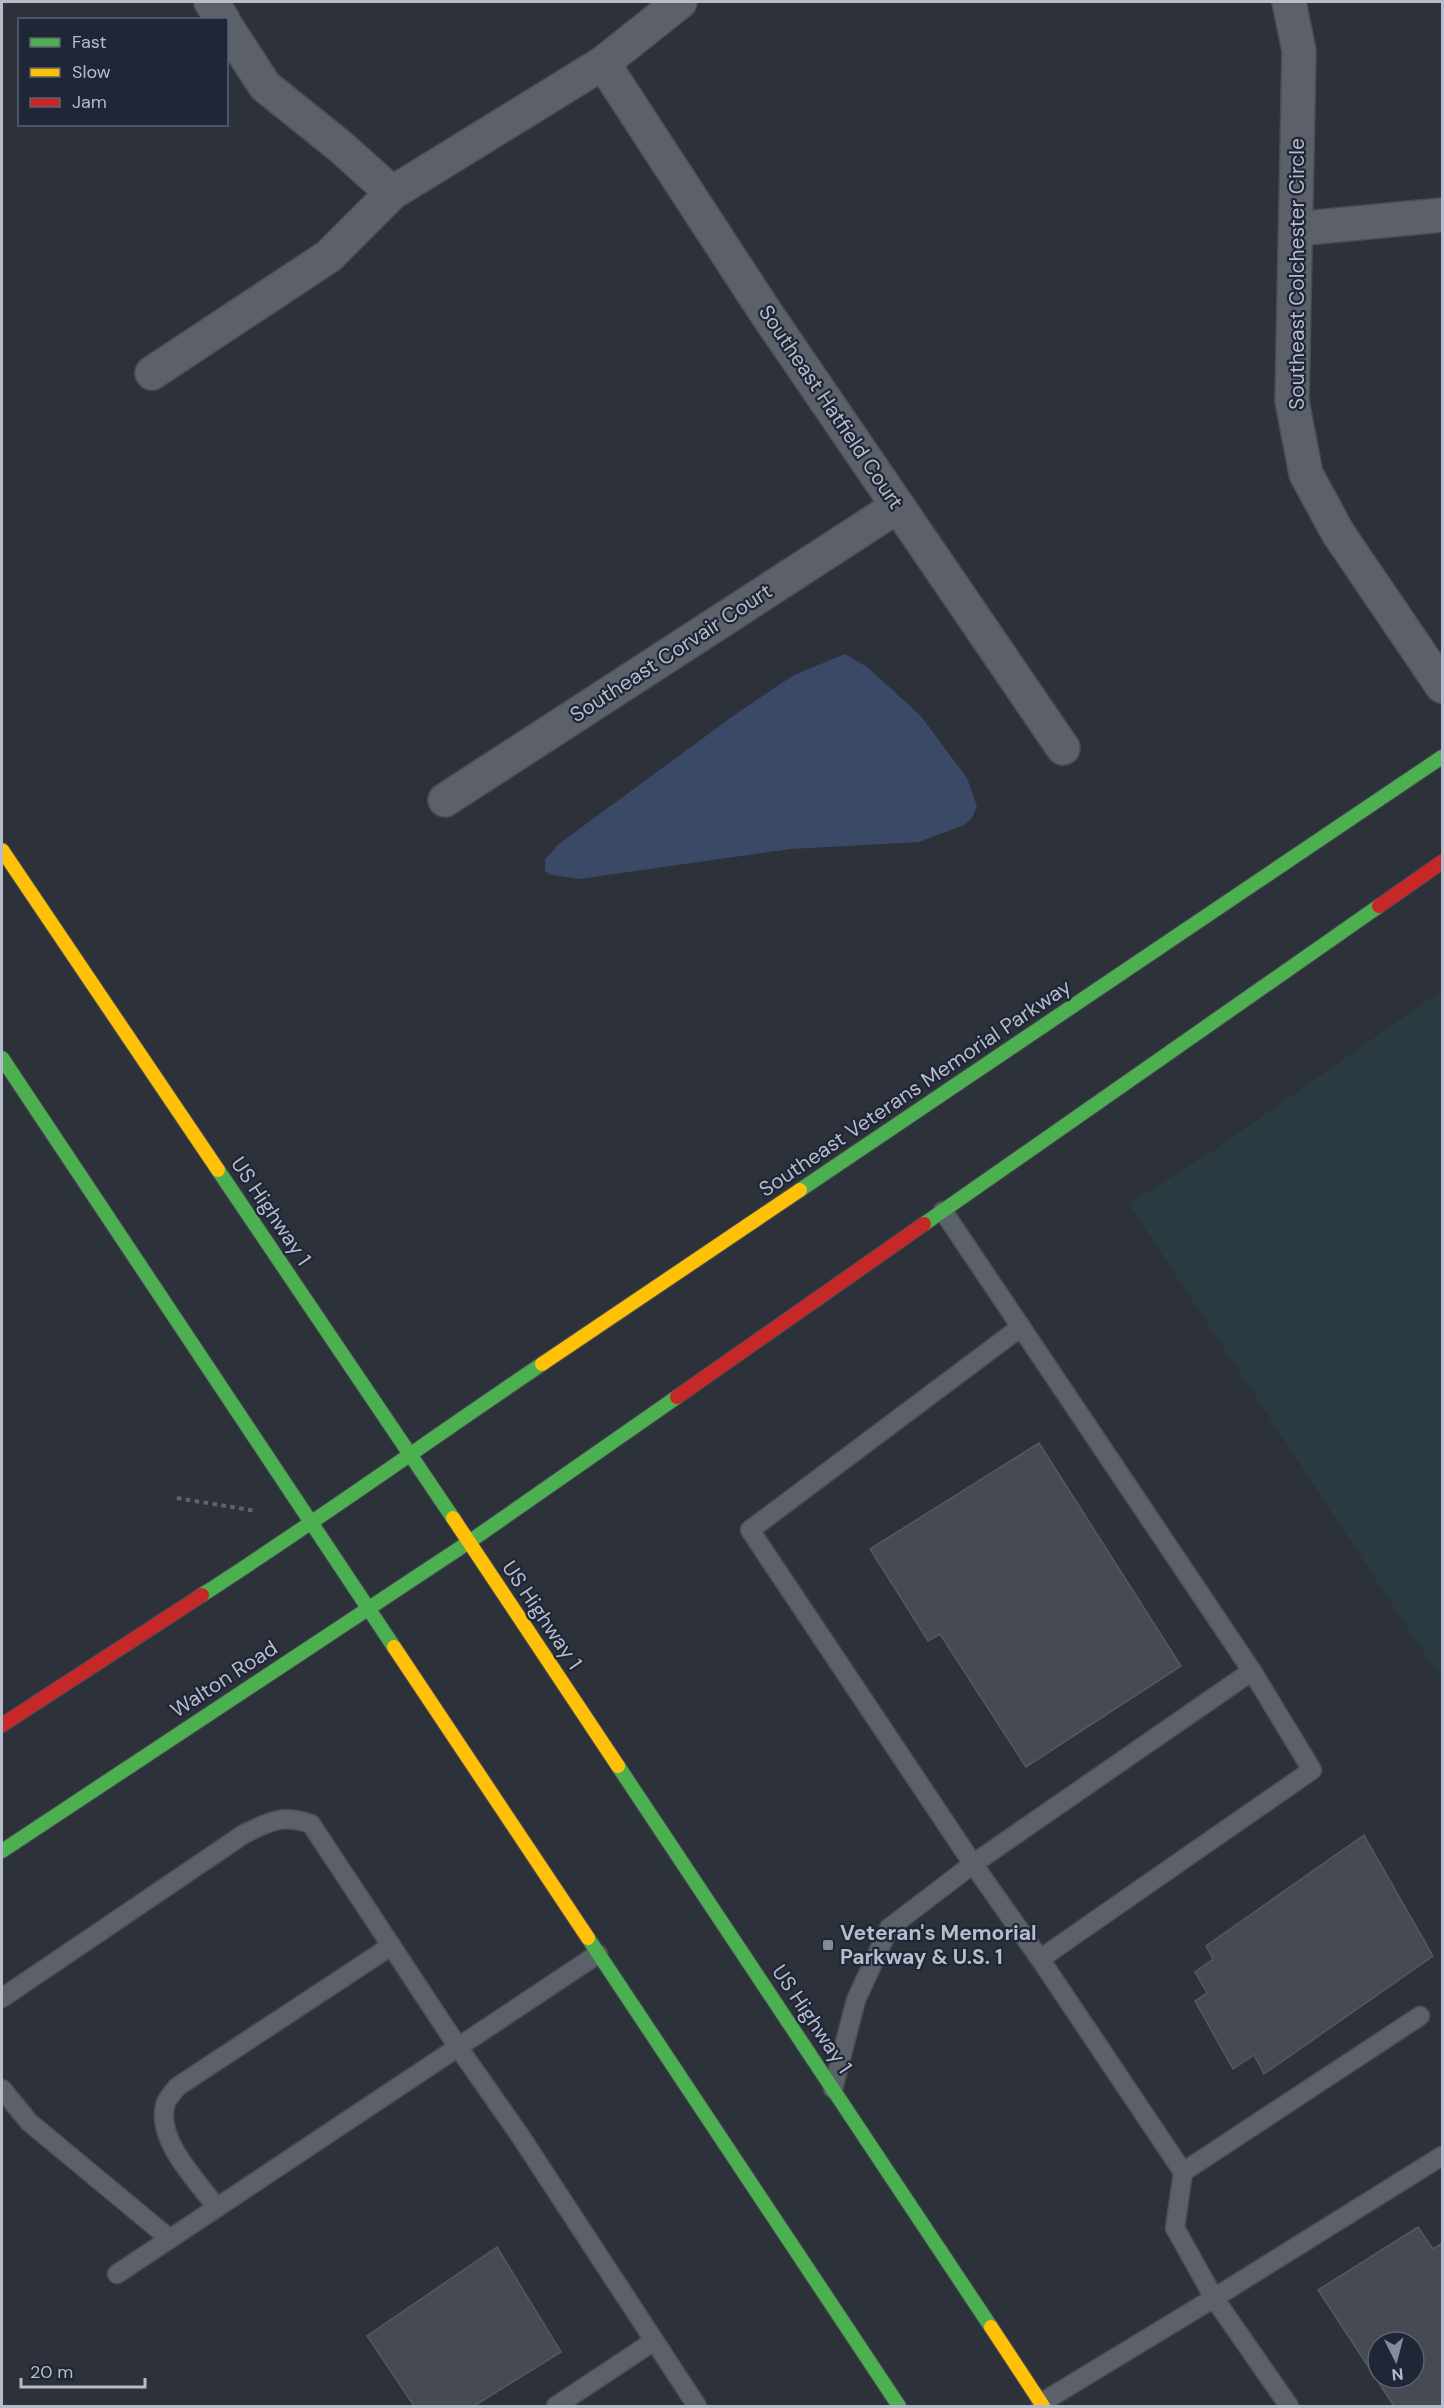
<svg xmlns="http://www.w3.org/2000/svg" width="1444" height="2408" viewBox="0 0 1444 2408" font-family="'DM Sans',sans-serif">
  <rect width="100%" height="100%" fill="#2c313a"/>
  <path fill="#293b40" d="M 1442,990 L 1442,1680 L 1129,1204 L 1217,1148 Z"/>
  <path fill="#3a4965" d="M 845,654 L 867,667 L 920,715 L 967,778 L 977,806 L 972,818 L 964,825 L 919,842 L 791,849 L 579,879 L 551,875 L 545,871 L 545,859 L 560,843 L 740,711 L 794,675 Z"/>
  <path fill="#464a52" stroke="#545961" stroke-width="1.5" fill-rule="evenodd" d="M 1039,1443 L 1181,1666 L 1026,1767 L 940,1634 L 928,1641 L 870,1549 Z
    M 1364,1835 L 1433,1956 L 1264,2074 L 1254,2055 L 1233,2069 L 1195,2001 L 1207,1993 L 1195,1972 L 1213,1959 L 1206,1946 Z
    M 1418,2227 L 1433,2249 L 1442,2243 L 1442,2406 L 1394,2406 L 1318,2290 ZM 1378,2342 L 1414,2342 L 1414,2378 L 1378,2378 Z
    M 497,2247 L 561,2352 L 474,2406 L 414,2406 L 367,2336 Z"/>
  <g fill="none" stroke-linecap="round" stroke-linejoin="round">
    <defs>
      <path id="lane" d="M 943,1211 L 1252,1671 L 1312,1770 L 1040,1959 L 973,1864 L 750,1530 L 1021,1327
        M 1040,1959 L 1183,2172 L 1420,2016
        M 2,1998 L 244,1834 C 271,1821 282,1814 311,1824 L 458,2047 L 519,2134 L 697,2406
        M 2,2089 L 29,2122 L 170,2239
        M 833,2089 L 856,2000 L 889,1928 L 973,1864 L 1252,1671
        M 1183,2172 L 1175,2228 L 1214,2298 L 1442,2156
        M 217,2208 C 197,2180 157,2142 165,2106 C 166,2099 173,2093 177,2087 L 391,1946
        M 117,2274 L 598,1954
        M 1041,2403 L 1214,2298 L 1289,2406
        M 556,2406 L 654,2341"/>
      <path id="street" d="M 211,2 L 223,20
        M 1289,2 L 1299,51 L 1292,401 L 1306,474 L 1338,533 L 1442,686
        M 226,26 L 265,86 L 341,147 L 392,193
        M 603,63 L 764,310 L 1063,748
        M 1296,229 L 1442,215
        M 152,373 L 329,256 L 392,193 L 603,63 L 680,2
        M 445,800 L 898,506"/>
      <path id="fast" d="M 2,1058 L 394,1647
        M 218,1170 L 453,1518
        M 800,1190 L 1442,757
        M 924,1224 L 1379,906
        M 202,1595 C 317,1521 428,1441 542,1364
        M 618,1766 L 991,2327
        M 2,1851 L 469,1542 L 677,1397
        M 588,1938 L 899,2406"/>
      <path id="slow" d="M 2,850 L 218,1170
        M 542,1364 L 800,1190
        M 453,1518 L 618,1766
        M 394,1647 L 588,1938
        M 991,2327 L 1043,2406"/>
      <path id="jam" d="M 1379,906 L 1442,862
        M 677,1397 L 924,1224
        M 2,1725 L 202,1595"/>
    </defs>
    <use href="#lane" stroke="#484c53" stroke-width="21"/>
    <use href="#street" stroke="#484c53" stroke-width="36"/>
    <use href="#fast" stroke="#484c53" stroke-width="16"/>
    <use href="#slow" stroke="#484c53" stroke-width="16"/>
    <use href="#jam" stroke="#484c53" stroke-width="16"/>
    <path stroke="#5f646c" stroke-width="4" stroke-dasharray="4.5 4.5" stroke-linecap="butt" d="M 177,1498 L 256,1511"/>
    <use href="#lane" stroke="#5c6068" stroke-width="18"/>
    <use href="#street" stroke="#5c6068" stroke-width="33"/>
    <use href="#fast" stroke="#4caf50" stroke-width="14"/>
    <use href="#slow" stroke="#ffc107" stroke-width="14"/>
    <use href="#jam" stroke="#c62828" stroke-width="14"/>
  </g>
  <rect fill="#868b98" stroke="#1f2636" stroke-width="2" x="822" y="1939" width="12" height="12" rx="3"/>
  <g text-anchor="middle" stroke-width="4.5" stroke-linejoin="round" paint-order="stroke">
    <g font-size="21" fill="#b6bccb" stroke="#1f2636">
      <text transform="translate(1297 274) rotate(-90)" y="7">Southeast Colchester Circle</text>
      <text transform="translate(831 407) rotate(56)" y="7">Southeast Hatfield Court</text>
      <text transform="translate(671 653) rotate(-33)" y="7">Southeast Corvair Court</text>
      <text transform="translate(915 1088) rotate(-34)" y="7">Southeast Veterans Memorial Parkway</text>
      <text transform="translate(271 1211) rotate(56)" y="7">US Highway 1</text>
      <text transform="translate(542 1615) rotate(56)" y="7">US Highway 1</text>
      <text transform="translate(224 1679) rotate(-33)" y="7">Walton Road</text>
      <text transform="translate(812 2019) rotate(56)" y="7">US Highway 1</text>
    </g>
    <g font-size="21" font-weight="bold" fill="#b6bccb" stroke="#1f2636" text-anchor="start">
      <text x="840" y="1940">Veteran's Memorial<tspan x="840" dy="24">Parkway &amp; U.S. 1</tspan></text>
    </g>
  </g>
  <rect width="1444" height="2408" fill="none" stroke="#b6bccb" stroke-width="6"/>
  <rect x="18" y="18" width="210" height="108" fill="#1f2636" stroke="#5b6272" stroke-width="1.5"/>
  <rect x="30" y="38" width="30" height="9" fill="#4caf50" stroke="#5b6272" stroke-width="1.5"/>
  <text x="72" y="48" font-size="18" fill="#b6bccb">Fast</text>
  <rect x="30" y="68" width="30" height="9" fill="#ffc107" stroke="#5b6272" stroke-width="1.5"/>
  <text x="72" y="78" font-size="18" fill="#b6bccb">Slow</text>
  <rect x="30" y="98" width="30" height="9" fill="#c62828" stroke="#5b6272" stroke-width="1.5"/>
  <text x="72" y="108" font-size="18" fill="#b6bccb">Jam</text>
  <g transform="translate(1396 2360) rotate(174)"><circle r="28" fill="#1f2636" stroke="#5b6272" stroke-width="1.5"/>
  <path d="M0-4.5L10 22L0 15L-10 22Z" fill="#868b98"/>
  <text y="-9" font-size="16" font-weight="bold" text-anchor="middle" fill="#b6bccb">N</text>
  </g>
  <path d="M21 2378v9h124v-9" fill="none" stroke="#b6bccb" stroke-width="3"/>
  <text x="30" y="2378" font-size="18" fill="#b6bccb" stroke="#1f2636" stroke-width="4.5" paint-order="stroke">20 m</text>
</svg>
